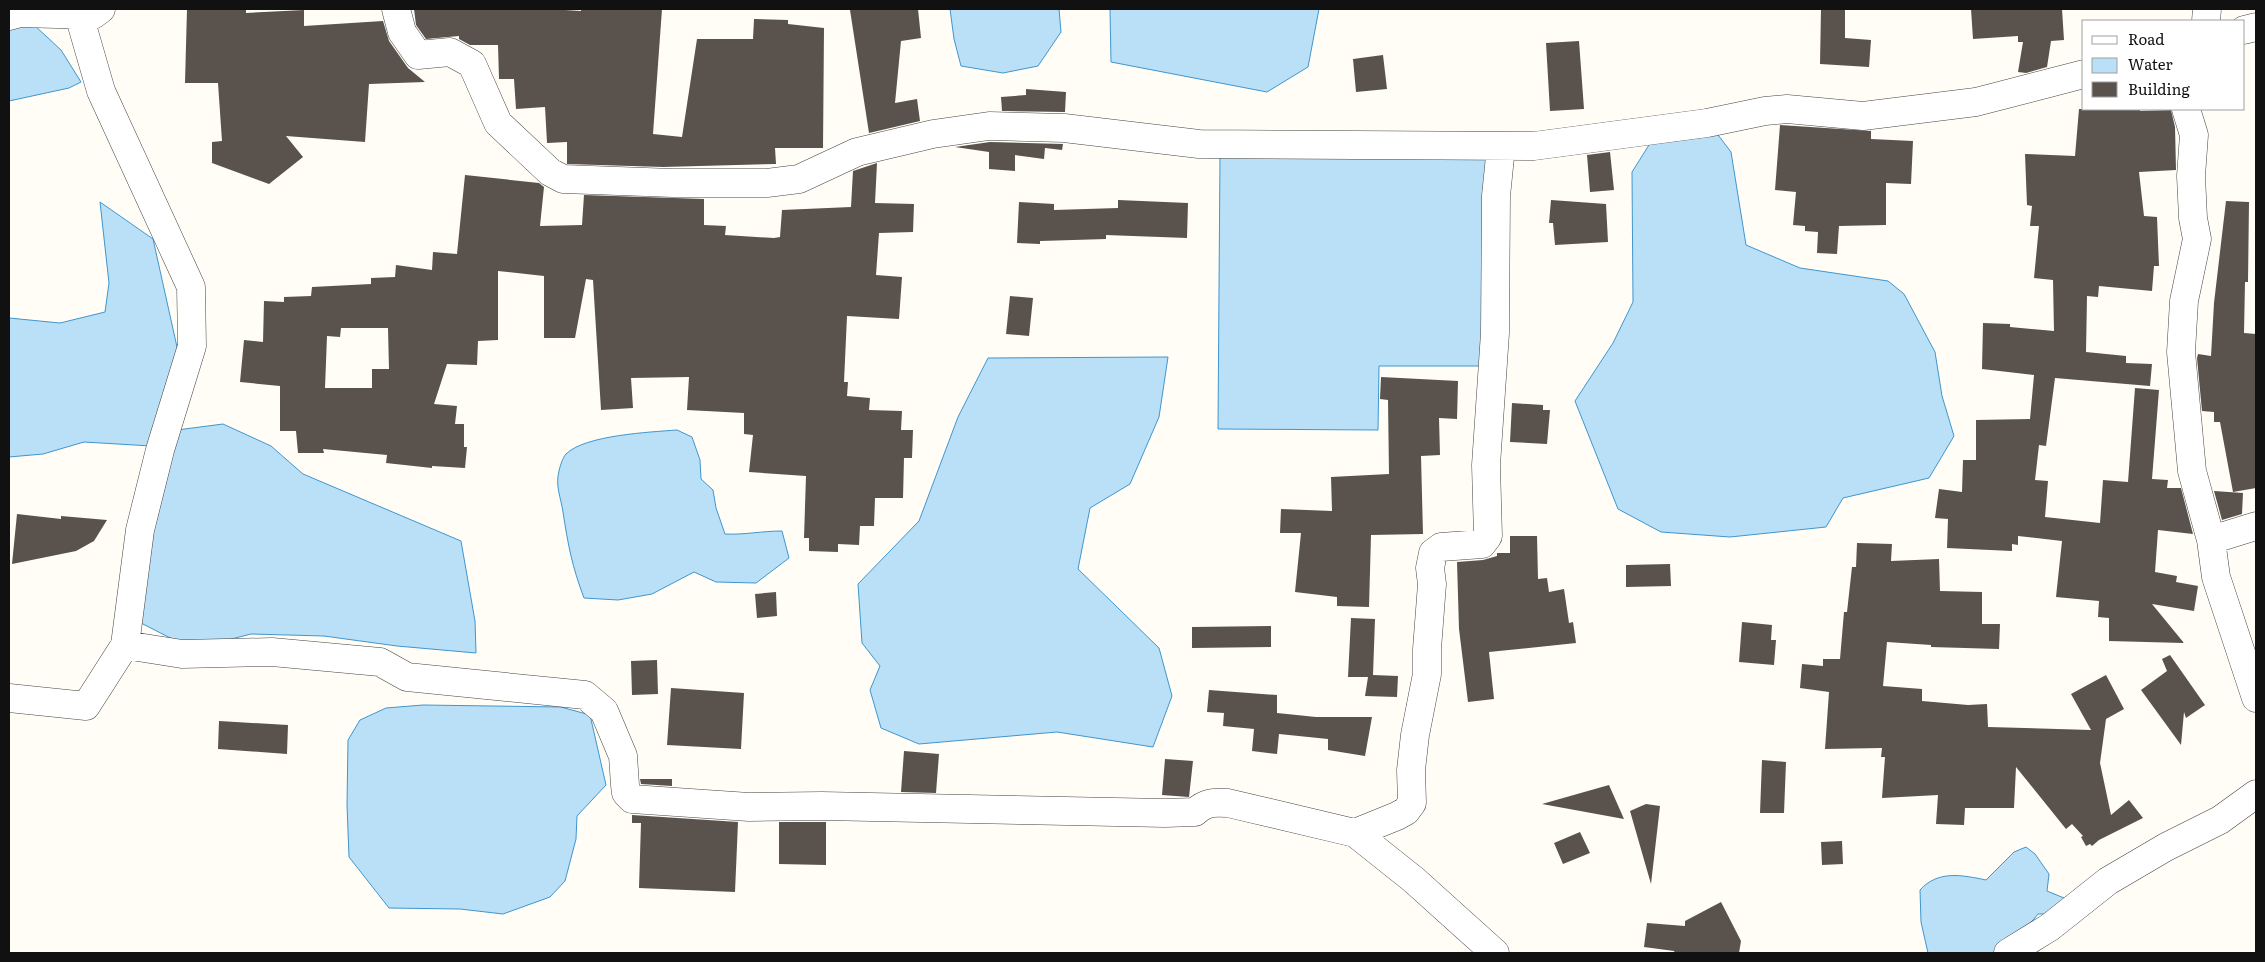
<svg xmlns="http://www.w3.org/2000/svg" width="2265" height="962" viewBox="0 0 2265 962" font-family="Literata,serif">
  <rect width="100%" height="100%" fill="#fffdf5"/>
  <path fill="#b9e0f7" stroke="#3f96cf" d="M 950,9 L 1059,9 L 1061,32 L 1038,66 L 1003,73 L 961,66 L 954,39 Z
    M 1110,9 L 1319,9 L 1308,67 L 1267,92 L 1111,62 Z
    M 33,24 L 61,50 L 81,82 L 69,88 L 9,101 L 9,28 Z
    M 1712,127 L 1731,152 L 1746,245 L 1800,268 L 1888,281 L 1904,294 L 1935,352 L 1942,396 L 1954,436 L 1929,478 L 1843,498 L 1826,527 L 1730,537 L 1661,532 L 1618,509 L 1575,401 L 1613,343 L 1633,302 L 1632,172 L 1654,137 Z
    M 1220,154 L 1486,155 L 1484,366 L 1379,366 L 1378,430 L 1218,429 Z
    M 100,202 L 153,239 L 181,365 L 151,446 L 84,442 L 43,454 L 9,457 L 9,318 L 60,323 L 105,312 L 109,283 Z
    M 1168,357 L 1159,417 L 1130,484 L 1090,508 L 1078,569 L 1159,648 L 1172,696 L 1153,747 L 1057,732 L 919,744 L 881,728 L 870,690 L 880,666 L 862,643 L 858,584 L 919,521 L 958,417 L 988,358 Z
    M 223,424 L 271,446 L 303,474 L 461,541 L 475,621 L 476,653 L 397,646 L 324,636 L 251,634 L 192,649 L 139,622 L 141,573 L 177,430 Z
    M 677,430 L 692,437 L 700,460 L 701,479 L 713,490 L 716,508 L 725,534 C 744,535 762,531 782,531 L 789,558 L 756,583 L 716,582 L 694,572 L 652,594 L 618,600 L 584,598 C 572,566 568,545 563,512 C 561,498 555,486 559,471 C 560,466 563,457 566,454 C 585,435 651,432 677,430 Z
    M 423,705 L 561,707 L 590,715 L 606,785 L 577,816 L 576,839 L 565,881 L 550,897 L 503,914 L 460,909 L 389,908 L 349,857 L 347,805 L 348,740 L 360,720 L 386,708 Z
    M 2026,847 L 2035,854 L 2049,874 L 2047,891 L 2064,898 L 2048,914 L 2038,914 L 2021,935 L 1993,953 L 1928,953 L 1921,922 L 1920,890 C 1938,870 1962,875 1986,880 L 2014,852 Z"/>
  <path fill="#5a524d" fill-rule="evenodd" d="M 187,9 L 246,9 L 246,13 L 304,10 L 304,26 L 383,21 L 389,41 L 408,68 L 425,82 L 369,84 L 365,142 L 286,136 L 303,157 L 269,184 L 212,163 L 212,142 L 222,141 L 218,83 L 185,83 Z
    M 414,9 L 549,9 L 581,11 L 581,9 L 662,9 L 653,134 L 682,137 L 697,39 L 753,39 L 754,19 L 788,20 L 788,24 L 824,28 L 823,148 L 775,148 L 776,164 L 663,167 L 567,164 L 567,142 L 547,143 L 545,107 L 516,109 L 514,79 L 499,79 L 498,45 L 470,45 L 459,39 L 459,36 L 426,39 L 416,25 Z
    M 880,9 L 918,9 L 921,38 L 901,41 L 895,103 L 917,99 L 920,121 L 869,133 L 850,10 Z
    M 1821,9 L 1845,9 L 1845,38 L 1871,40 L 1869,67 L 1820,64 Z
    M 1971,9 L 2062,9 L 2064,40 L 2051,41 L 2047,67 L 2026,73 L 2018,72 L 2023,42 L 2018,42 L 2018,36 L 1973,39 Z
    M 1579,41 L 1584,109 L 1550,111 L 1546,43 Z
    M 1383,55 L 1387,89 L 1356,92 L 1353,59 Z
    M 1026,89 L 1066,92 L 1065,112 L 1002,111 L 1001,97 L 1026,95 Z
    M 2079,109 L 2140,109 L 2140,111 L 2171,110 L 2175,127 L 2176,170 L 2139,172 L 2144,216 L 2157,217 L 2159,266 L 2154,266 L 2152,291 L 2099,286 L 2098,297 L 2087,296 L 2086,352 L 2126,356 L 2126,363 L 2152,364 L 2150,386 L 2055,378 L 2046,446 L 2039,445 L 2035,480 L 2048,481 L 2045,517 L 2100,523 L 2103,480 L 2128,482 L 2135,388 L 2159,390 L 2152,479 L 2168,480 L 2167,488 L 2181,488 L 2193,534 L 2158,530 L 2155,572 L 2177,576 L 2176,582 L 2198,586 L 2194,611 L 2152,604 L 2184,643 L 2109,641 L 2109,618 L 2098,617 L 2099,601 L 2056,597 L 2062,541 L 2018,536 L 2018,545 L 2012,544 L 2012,551 L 1947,548 L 1948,519 L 1935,518 L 1939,489 L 1962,492 L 1963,460 L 1976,460 L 1976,420 L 2030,419 L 2034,375 L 1982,369 L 1983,323 L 2010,324 L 2010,327 L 2054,331 L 2053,280 L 2034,278 L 2039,226 L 2030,226 L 2032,206 L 2027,205 L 2025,154 L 2075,156 Z
    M 1780,125 L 1871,131 L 1871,139 L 1913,141 L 1911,184 L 1886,183 L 1886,225 L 1839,226 L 1837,254 L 1817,253 L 1818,232 L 1805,231 L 1805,226 L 1793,225 L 1796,192 L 1775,190 Z
    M 990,142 L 1063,144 L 1062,150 L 1045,148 L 1044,159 L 1015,155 L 1015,171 L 989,169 L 989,152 L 955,147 Z
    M 1610,152 L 1614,190 L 1590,192 L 1587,155 Z
    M 877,163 L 875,203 L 914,204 L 913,232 L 879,233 L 876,275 L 902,277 L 899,319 L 847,316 L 844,382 L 848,382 L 847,396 L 870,398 L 869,410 L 902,411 L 901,430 L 913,430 L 912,458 L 904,458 L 903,498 L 875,498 L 874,526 L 860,526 L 859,545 L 838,544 L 838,552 L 809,551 L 809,538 L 804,538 L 806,476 L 749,472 L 753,435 L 744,434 L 744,413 L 687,410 L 689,377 L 631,378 L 633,408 L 601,410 L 593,280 L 586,279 L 575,338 L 544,338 L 544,276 L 498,271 L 498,340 L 478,341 L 477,365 L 447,364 L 434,404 L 457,406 L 455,424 L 464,424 L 464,447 L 467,447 L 465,468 L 432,466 L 432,468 L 386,463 L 387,455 L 323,449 L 324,453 L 298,453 L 296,431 L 280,431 L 280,386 L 240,382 L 244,340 L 263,342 L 264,301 L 284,302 L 284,297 L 311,296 L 312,287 L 371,284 L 371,278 L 395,277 L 396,265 L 432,270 L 433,252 L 457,254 L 465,175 L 539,183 L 544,187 L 540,226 L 582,225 L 584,195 L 704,199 L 704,225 L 726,226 L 725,235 L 774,238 L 780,237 L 782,210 L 851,207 L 853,171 ZM 341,328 L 388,328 L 389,369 L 372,369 L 372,388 L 325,388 L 327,336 L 340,337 Z
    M 1118,200 L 1188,203 L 1187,238 L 1106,235 L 1106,239 L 1040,241 L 1040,244 L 1017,243 L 1019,202 L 1054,204 L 1054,210 L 1118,208 Z
    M 1551,200 L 1606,204 L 1608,242 L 1555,245 L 1553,223 L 1549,223 Z
    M 2226,201 L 2249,202 L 2248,282 L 2245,282 L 2244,333 L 2256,334 L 2256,488 L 2233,492 L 2220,422 L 2214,422 L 2214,412 L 2202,411 L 2197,358 L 2198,354 L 2211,356 L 2214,303 Z
    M 1010,296 L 1033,298 L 1029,336 L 1006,334 Z
    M 1381,377 L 1458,381 L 1457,419 L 1439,418 L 1440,455 L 1421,456 L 1423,534 L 1371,535 L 1369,607 L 1337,606 L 1337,597 L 1295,592 L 1301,533 L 1280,533 L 1281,509 L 1332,511 L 1331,477 L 1389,474 L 1388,400 L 1380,399 Z
    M 1512,403 L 1543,405 L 1543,410 L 1550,410 L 1547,444 L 1510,442 Z
    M 2214,491 L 2243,493 L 2242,514 L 2222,520 Z
    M 17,514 L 61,519 L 61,516 L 107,520 L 94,541 L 76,551 L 12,564 Z
    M 1510,536 L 1537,536 L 1538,579 L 1547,578 L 1549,592 L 1564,589 L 1569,623 L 1573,622 L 1576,643 L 1489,652 L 1494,699 L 1468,702 L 1459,629 L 1457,562 L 1483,560 L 1497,556 L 1497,553 L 1510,553 Z
    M 1857,543 L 1892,544 L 1891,561 L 1939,559 L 1940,591 L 1982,592 L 1982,624 L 2000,624 L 1999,649 L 1931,647 L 1931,645 L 1887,642 L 1883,686 L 1922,689 L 1922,701 L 1968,705 L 1987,704 L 1988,727 L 2091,730 L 2071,694 L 2106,675 L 2124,709 L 2106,719 L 2100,763 L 2111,815 L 2129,800 L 2143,818 L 2099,840 L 2092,846 L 2090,844 L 2086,846 L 2081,837 L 2083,836 L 2072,824 L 2066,829 L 2016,767 L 2014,808 L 1965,808 L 1964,825 L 1936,824 L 1938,795 L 1882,798 L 1885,757 L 1881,757 L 1882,748 L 1825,749 L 1829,692 L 1800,688 L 1802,664 L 1823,666 L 1823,659 L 1840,659 L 1844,612 L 1847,612 L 1852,567 L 1856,567 Z
    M 1670,564 L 1671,586 L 1626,587 L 1626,565 Z
    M 776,592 L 777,616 L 757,618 L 755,594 Z
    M 1351,618 L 1375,619 L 1373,675 L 1398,676 L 1397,697 L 1365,696 L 1368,677 L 1348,677 Z
    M 1742,622 L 1772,625 L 1771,640 L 1776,640 L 1774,665 L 1739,662 Z
    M 1271,626 L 1271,647 L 1192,648 L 1192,627 Z
    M 2170,655 L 2205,705 L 2186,718 L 2184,712 L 2181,745 L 2141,690 L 2167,671 L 2162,659 Z
    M 657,660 L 658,694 L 632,695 L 631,661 Z
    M 671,688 L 744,693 L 741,749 L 667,745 Z
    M 1209,690 L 1277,695 L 1277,713 L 1316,717 L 1372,717 L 1365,756 L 1328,750 L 1328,739 L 1279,734 L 1277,754 L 1252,751 L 1254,729 L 1223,726 L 1224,713 L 1207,712 Z
    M 219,721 L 288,725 L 287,754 L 218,749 Z
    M 904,751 L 939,754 L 936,793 L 901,792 Z
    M 1165,759 L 1193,761 L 1189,797 L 1162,795 Z
    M 1762,760 L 1786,762 L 1784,813 L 1760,813 Z
    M 640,779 L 672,779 L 672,786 L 641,784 Z
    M 1609,785 L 1624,819 L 1542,804 Z
    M 1646,804 L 1660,806 L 1651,884 L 1630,811 Z
    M 632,815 L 738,822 L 735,892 L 639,888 L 641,823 L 632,823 Z
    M 779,822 L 826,822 L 826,865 L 779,864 Z
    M 1580,832 L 1590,853 L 1563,864 L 1554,843 Z
    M 1842,841 L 1843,864 L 1822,865 L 1821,842 Z
    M 1721,902 L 1741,941 L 1739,953 L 1675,953 L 1674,951 L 1644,947 L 1647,923 L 1685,926 L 1685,921 Z"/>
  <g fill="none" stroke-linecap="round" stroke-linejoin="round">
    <defs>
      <path id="minor" d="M 396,9 L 402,32 L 418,55 L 450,52 L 472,64 L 498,123 L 550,172 L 563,179 L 673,183 L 767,183 L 799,179 L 857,152 L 933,134 L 989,126 L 1064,128 L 1199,144 L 1534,146 L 1707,123 L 1765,111 L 1787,109 L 1863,116 L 1976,102 L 2084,74
        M 79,15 L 101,91 L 191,287 L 192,346 L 160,450 L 140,530 L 125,645
        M 9,16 L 20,13 L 93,15 L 101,9
        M 2206,21 L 2207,9
        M 2244,30 L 2256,27
        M 2186,109 L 2194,135 L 2191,176 L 2193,218 L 2197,239 L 2184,301 L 2181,352 L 2192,471 L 2211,540 L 2216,577 L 2256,698
        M 2211,540 L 2256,526
        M 9,698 L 86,706 L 125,645 L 182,654 L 272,652 L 380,662 L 407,677 L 585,695 L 604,711 L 623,756 L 625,785 L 626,793 L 632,799 L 749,807 L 822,806 L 1165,813 L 1195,812 C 1206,802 1214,802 1228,803 L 1355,833 L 1414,880 L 1495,953
        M 1355,833 L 1397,816 L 1406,811 L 1412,803 L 1411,770 L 1415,735 L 1427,674 L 1427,649 L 1432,584 L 1430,568 L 1433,553 L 1441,547 L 1482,544 L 1488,536 L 1486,465 L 1495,333 L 1496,196 L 1501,147
        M 2008,953 L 2050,927 L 2108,881 L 2166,847 L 2220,820 L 2256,794"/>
    </defs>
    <use href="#minor" stroke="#444" stroke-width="29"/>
    <use href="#minor" stroke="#fff" stroke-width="28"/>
  </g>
  <rect width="2265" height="962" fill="none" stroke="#111111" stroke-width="20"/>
  <rect x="2082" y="20" width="162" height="90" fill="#ffffff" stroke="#a0a0a0"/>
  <rect x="2092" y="36" width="25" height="8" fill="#ffffff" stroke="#a0a0a0"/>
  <text x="2128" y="45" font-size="15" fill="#111111">Road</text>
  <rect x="2092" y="58" width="25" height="15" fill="#b9e0f7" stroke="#a0a0a0"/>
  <text x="2128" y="70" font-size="15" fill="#111111">Water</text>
  <rect x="2092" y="82" width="25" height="15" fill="#5a524d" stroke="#a0a0a0"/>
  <text x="2128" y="95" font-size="15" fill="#111111">Building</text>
</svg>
